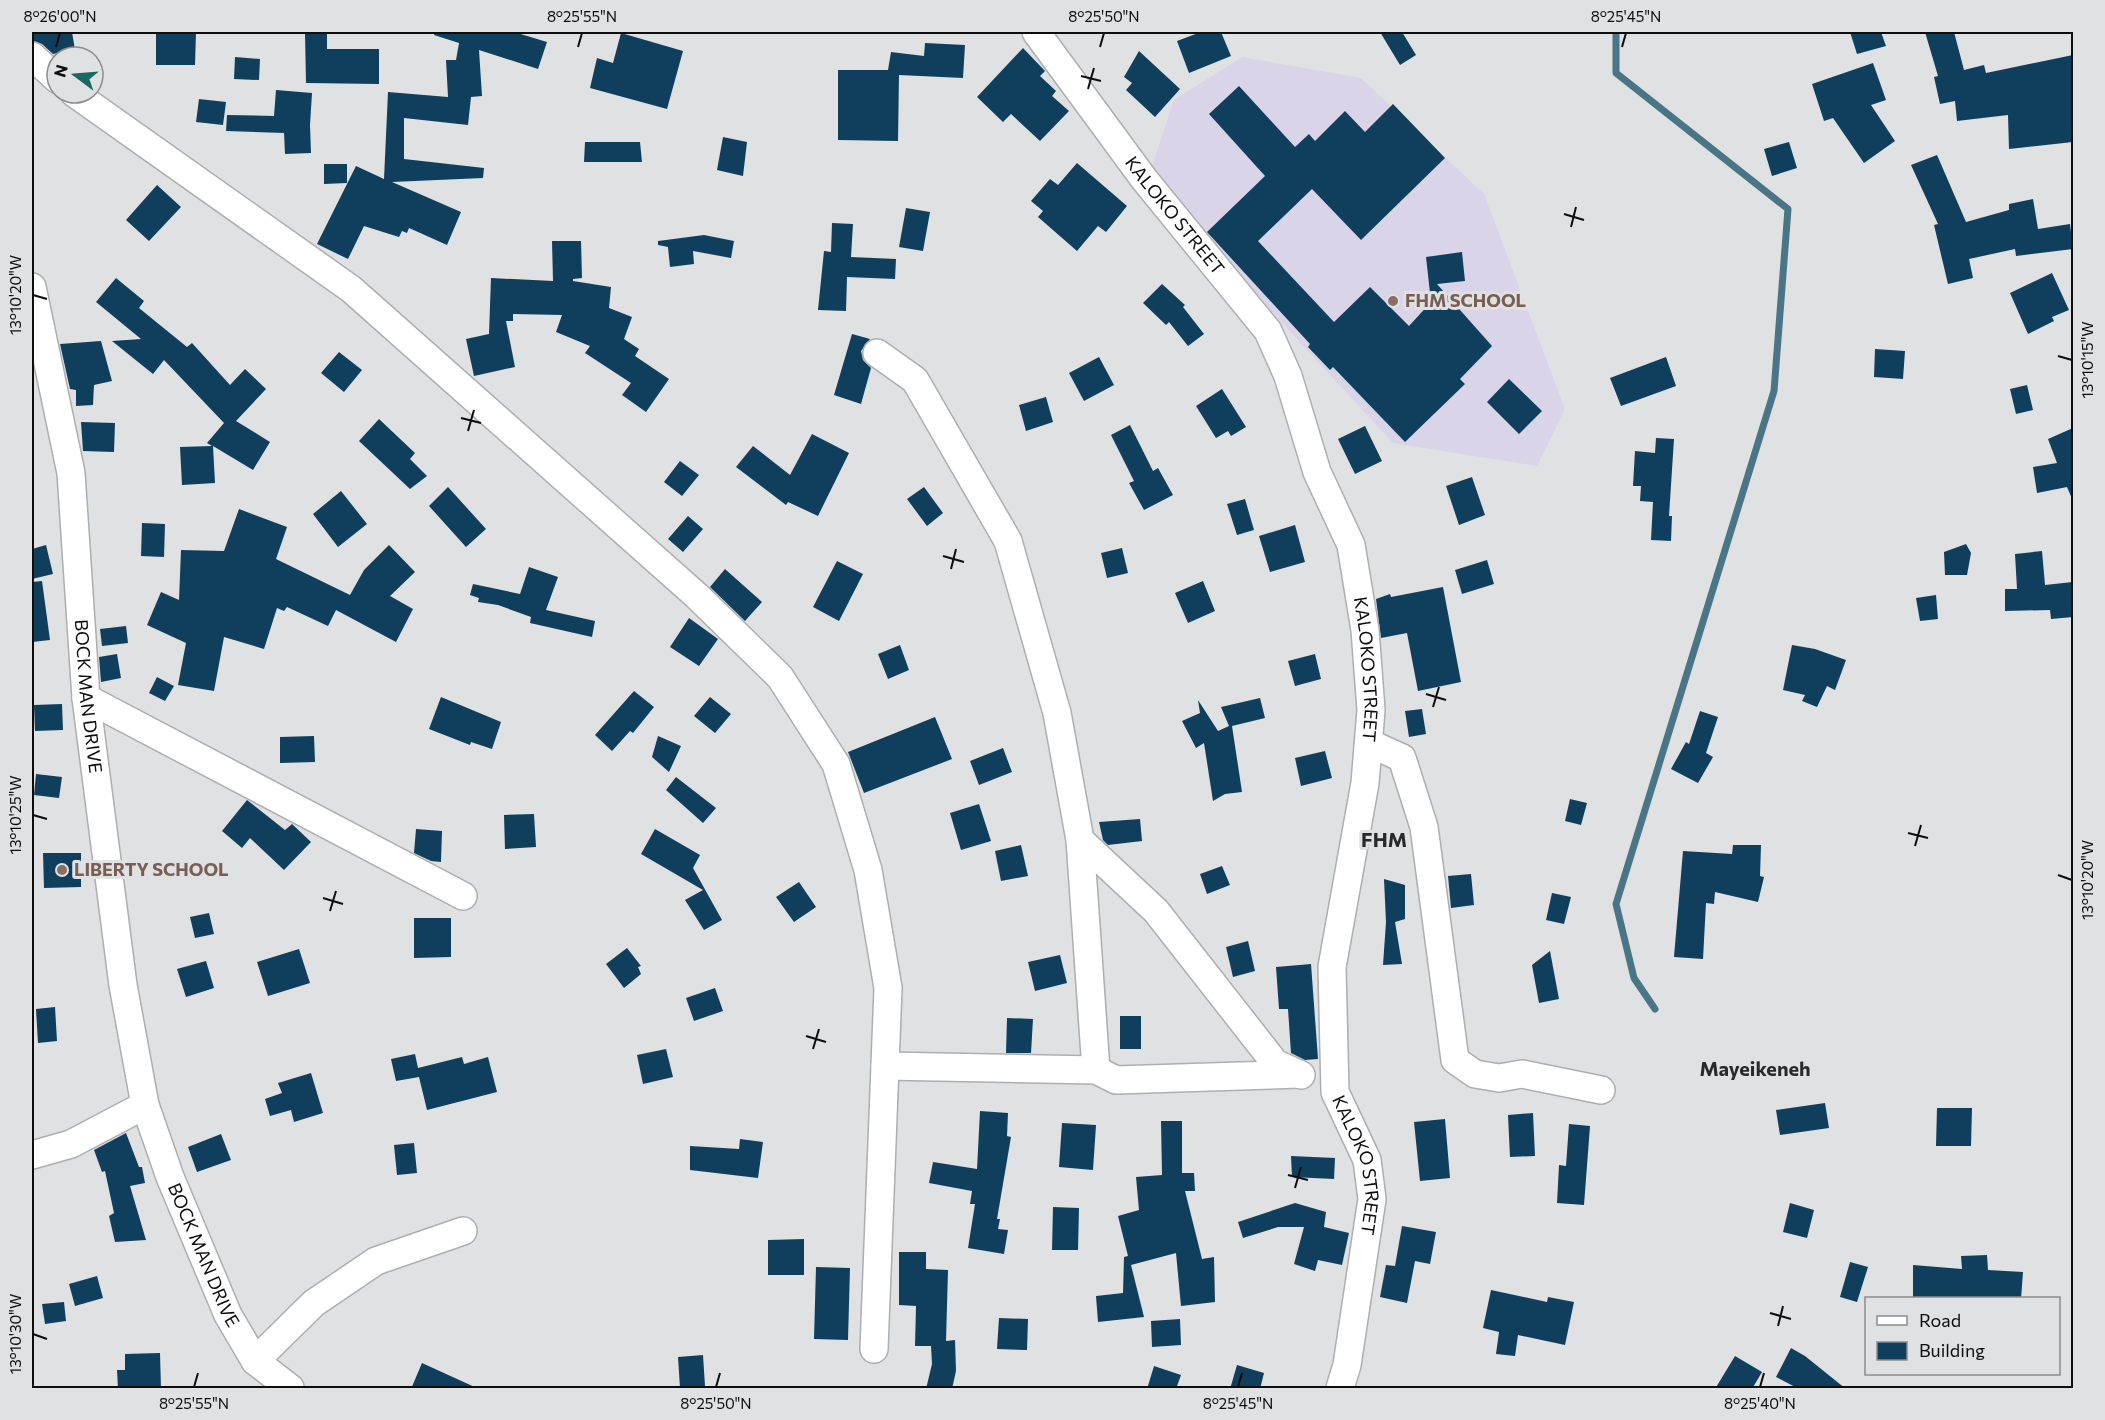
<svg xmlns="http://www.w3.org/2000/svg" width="2105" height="1420" viewBox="0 0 2105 1420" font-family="Commissioner,sans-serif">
  <rect width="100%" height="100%" fill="#e0e1e2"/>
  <path fill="#dad4e9" d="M 1242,57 L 1361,78 L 1484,194 L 1565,409 L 1537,466 L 1393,443 L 1148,178 L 1174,100 Z"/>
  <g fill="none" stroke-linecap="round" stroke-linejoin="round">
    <path stroke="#4a7586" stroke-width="7" d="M 1616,32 L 1616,73 L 1788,209 L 1774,391 L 1616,904 L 1634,978 L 1655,1009"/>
  </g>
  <path fill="#0f3f5d" d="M 32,32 L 72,32 L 75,50 L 53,54 L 42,44 L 33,41 Z
    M 156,32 L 196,32 L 195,65 L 156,65 Z
    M 305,32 L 327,32 L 327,49 L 379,49 L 379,84 L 306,83 Z
    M 435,32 L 514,32 L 547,42 L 538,69 L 479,50 L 482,96 L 471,97 L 468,125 L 404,118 L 404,159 L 484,168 L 483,178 L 392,182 L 461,212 L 447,245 L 409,228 L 407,233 L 402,231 L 399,237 L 364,226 L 348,259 L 317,244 L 356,166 L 384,179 L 388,92 L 448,97 L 446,60 L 456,60 L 459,43 L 434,35 Z
    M 1201,32 L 1221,32 L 1231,56 L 1189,73 L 1177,41 Z
    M 1380,32 L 1402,32 L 1416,55 L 1400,65 Z
    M 1850,32 L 1881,32 L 1886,46 L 1857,54 Z
    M 1925,32 L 1954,32 L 1964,70 L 1984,65 L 1986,73 L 2073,55 L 2073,142 L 2009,149 L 2008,115 L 1957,121 L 1955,101 L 1940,104 L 1934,77 L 1938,76 Z
    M 621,33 L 683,51 L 667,109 L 590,88 L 597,58 L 613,63 Z
    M 925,43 L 965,45 L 963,78 L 899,75 L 898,141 L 838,140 L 838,70 L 888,70 L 891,52 L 924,56 Z
    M 1023,48 L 1045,71 L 1040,76 L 1056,91 L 1052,96 L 1069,111 L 1040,141 L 1011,114 L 1003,122 L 977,97 Z
    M 1139,51 L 1180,89 L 1155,117 L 1126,90 L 1132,83 L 1124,77 Z
    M 235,57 L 260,59 L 259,80 L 234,79 Z
    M 1873,63 L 1886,100 L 1871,105 L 1895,141 L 1864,163 L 1833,118 L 1824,121 L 1812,84 Z
    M 1239,86 L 1295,147 L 1309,134 L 1315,141 L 1345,111 L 1365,132 L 1393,104 L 1445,158 L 1361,240 L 1312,189 L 1258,241 L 1334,322 L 1370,287 L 1409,326 L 1431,302 L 1426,257 L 1462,252 L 1465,281 L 1437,284 L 1492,346 L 1460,379 L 1465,384 L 1405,442 L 1333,367 L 1330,370 L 1308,347 L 1310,344 L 1207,232 L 1265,176 L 1209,114 Z
    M 276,90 L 312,93 L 310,125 L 311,153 L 285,154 L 284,133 L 226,131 L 227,115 L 274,116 Z
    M 199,99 L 226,102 L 223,125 L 196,122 Z
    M 723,137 L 747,142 L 743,176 L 717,170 Z
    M 585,142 L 640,142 L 642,162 L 584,162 Z
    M 1789,142 L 1797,168 L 1772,176 L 1764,149 Z
    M 1937,155 L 1966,222 L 2009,210 L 2009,204 L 2033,199 L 2038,229 L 2070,224 L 2073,249 L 2016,256 L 2015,249 L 1969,259 L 1973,278 L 1948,284 L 1934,225 L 1938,224 L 1911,165 Z
    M 1077,163 L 1127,206 L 1106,232 L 1098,226 L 1077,251 L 1038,217 L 1043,211 L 1031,201 L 1050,179 L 1058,185 Z
    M 324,164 L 347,164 L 347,183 L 324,184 Z
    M 157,185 L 181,207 L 149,241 L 126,220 Z
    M 906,208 L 930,212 L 923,251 L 899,247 Z
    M 832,223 L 853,224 L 851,257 L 896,259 L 895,279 L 847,277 L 846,311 L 818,310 L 824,251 L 831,252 Z
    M 704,235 L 734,241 L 731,258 L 693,251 L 694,264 L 670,267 L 668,247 L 658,245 L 658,241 Z
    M 552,241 L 581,241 L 582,278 L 573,279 L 573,281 L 611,287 L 609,308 L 632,317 L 624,339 L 639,349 L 635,356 L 669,379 L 646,412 L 622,395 L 631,383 L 585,353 L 590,346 L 556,332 L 562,315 L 513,314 L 513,321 L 506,321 L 515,367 L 474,376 L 466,339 L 489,334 L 491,278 L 553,281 Z
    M 2052,273 L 2069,310 L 2052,317 L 2054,321 L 2028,334 L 2010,293 Z
    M 116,278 L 144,301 L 139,308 L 187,347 L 192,343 L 230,385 L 245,369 L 266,389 L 236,421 L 270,442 L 253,470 L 213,446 L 215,483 L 182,485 L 180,447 L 212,446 L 207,443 L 224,423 L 164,360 L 153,374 L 112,341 L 141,339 L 96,302 Z
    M 1162,284 L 1185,305 L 1183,307 L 1204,334 L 1188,346 L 1169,322 L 1166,325 L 1143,303 Z
    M 852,334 L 870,339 L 861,351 L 863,360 L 871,368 L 861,404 L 834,395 Z
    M 101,341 L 112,381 L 94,385 L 93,405 L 76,406 L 76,390 L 70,389 L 60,344 Z
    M 1875,349 L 1905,351 L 1903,379 L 1874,377 Z
    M 339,352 L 362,370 L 344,392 L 321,373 Z
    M 1099,357 L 1114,385 L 1084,401 L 1069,373 Z
    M 1666,357 L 1676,386 L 1621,406 L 1610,378 Z
    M 1509,379 L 1542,411 L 1519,434 L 1487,402 Z
    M 2027,385 L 2033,410 L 2016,414 L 2010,389 Z
    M 1222,389 L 1246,427 L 1231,436 L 1228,431 L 1216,438 L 1196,406 Z
    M 1046,397 L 1053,422 L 1026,431 L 1019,405 Z
    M 379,419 L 415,453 L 410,459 L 427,476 L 410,489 L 359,441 Z
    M 81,422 L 115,423 L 114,452 L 83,451 Z
    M 1130,425 L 1153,471 L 1158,468 L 1173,495 L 1144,510 L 1129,483 L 1134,481 L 1111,435 Z
    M 1365,426 L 1382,461 L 1355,474 L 1338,439 Z
    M 2073,428 L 2073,501 L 2067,487 L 2037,493 L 2033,467 L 2057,463 L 2048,439 Z
    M 812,434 L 849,453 L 818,516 L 788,502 L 786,505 L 736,467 L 753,446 L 790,475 Z
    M 1656,438 L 1674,439 L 1669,516 L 1672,516 L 1671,541 L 1651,540 L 1653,502 L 1640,501 L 1641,486 L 1633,486 L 1635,451 L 1655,453 Z
    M 680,461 L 699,475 L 682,496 L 664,482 Z
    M 1472,477 L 1485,515 L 1459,525 L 1446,486 Z
    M 448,487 L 486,529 L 466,547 L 429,506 Z
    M 924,487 L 943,513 L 927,526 L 907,499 Z
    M 341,491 L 367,524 L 338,547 L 313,514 Z
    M 1245,499 L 1254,530 L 1237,535 L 1227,504 Z
    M 239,509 L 287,527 L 276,559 L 350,595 L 364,570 L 389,545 L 415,572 L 390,596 L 413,609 L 396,642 L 336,610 L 328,626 L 287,607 L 284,611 L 277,608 L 264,649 L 224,637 L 214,691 L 178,685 L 186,643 L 147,625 L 161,592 L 179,600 L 181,550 L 224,551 Z
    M 688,516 L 703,529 L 683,552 L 668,539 Z
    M 142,523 L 165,524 L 164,557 L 141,556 Z
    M 1295,525 L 1305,562 L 1270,572 L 1259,536 Z
    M 1966,544 L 1971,553 L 1967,575 L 1945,575 L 1944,552 Z
    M 46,545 L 53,574 L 32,579 L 32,549 Z
    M 1122,548 L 1128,573 L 1107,578 L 1101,553 Z
    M 2042,551 L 2045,585 L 2073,582 L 2073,617 L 2051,619 L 2050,610 L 2005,611 L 2005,589 L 2017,589 L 2015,554 Z
    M 1487,560 L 1494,584 L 1462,594 L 1455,570 Z
    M 837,561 L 863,574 L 839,621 L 813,607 Z
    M 529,567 L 558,577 L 546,610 L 595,621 L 592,637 L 530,623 L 531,617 L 498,605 L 478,602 L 479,598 L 470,595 L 473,584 L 520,594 Z
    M 725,569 L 762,602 L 745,621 L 710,587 Z
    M 42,581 L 50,640 L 32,642 L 32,582 Z
    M 1203,581 L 1215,611 L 1188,623 L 1175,593 Z
    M 1443,587 L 1461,682 L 1418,691 L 1407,633 L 1381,638 L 1376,599 L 1390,594 L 1391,597 Z
    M 1936,595 L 1938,619 L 1920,621 L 1916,598 Z
    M 689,618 L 718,639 L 699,666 L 670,647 Z
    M 126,626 L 128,643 L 102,646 L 100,629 Z
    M 900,645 L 909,670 L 888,679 L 878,654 Z
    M 1792,645 L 1815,649 L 1846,660 L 1835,690 L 1827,686 L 1817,707 L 1802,701 L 1805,695 L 1783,690 Z
    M 117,654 L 121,678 L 101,682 L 99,657 Z
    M 1315,654 L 1321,679 L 1295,686 L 1288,661 Z
    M 157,677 L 174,686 L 165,701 L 149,693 Z
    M 634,691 L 654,707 L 633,733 L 630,731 L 612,751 L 595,735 Z
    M 441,697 L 501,722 L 492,749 L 471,742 L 470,745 L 429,729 Z
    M 710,697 L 731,714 L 715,733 L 694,716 Z
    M 1260,698 L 1265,718 L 1232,726 L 1242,792 L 1225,794 L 1213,801 L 1204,743 L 1196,748 L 1182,721 L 1200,713 L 1198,700 L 1218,731 L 1229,726 L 1221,707 Z
    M 62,704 L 63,730 L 35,731 L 34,705 Z
    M 1422,709 L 1426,734 L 1409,737 L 1405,711 Z
    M 1700,711 L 1718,717 L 1706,753 L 1713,757 L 1698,783 L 1671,769 L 1686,742 L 1689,744 Z
    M 935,717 L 952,759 L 864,793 L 848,752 Z
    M 314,736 L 315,762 L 280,763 L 280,737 Z
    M 658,736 L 681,746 L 669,772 L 652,757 Z
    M 1003,748 L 1012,772 L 979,785 L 970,761 Z
    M 1325,751 L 1332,778 L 1301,786 L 1295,758 Z
    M 36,774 L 62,777 L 59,798 L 34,795 Z
    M 676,777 L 716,808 L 703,823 L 666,790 Z
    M 1570,799 L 1587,803 L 1581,825 L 1565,821 Z
    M 247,800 L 285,830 L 292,824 L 311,842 L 284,870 L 250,838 L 242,848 L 222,831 Z
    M 979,804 L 991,841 L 961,850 L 950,813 Z
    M 534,814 L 536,847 L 505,849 L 504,815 Z
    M 1140,819 L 1142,841 L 1108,845 L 1103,840 L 1099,822 Z
    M 416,829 L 442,831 L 441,862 L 431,861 L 414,853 Z
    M 655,829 L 700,855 L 693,868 L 722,920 L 704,930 L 685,900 L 703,890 L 641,854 Z
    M 1021,845 L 1028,876 L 1001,881 L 995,851 Z
    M 1733,845 L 1761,845 L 1760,876 L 1764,877 L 1758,902 L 1715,892 L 1714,904 L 1706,903 L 1703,959 L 1674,957 L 1683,851 L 1732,854 Z
    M 43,853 L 81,853 L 81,887 L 44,888 Z
    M 1222,866 L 1230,885 L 1207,894 L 1200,874 Z
    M 1471,874 L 1474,905 L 1451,908 L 1448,876 Z
    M 1384,879 L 1405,885 L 1405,919 L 1395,922 L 1402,964 L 1383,965 L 1386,922 Z
    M 799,882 L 816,907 L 794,922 L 776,897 Z
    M 1552,893 L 1571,897 L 1564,924 L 1546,920 Z
    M 209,913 L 214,934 L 195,938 L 190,917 Z
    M 414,918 L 451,918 L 451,957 L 414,958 Z
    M 1248,941 L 1255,971 L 1233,977 L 1226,947 Z
    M 627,948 L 641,966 L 638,967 L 641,974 L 624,988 L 606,964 Z
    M 299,949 L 310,983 L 268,996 L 257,962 Z
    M 1550,951 L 1559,999 L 1539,1003 L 1532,965 Z
    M 1060,955 L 1067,983 L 1035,991 L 1028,962 Z
    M 206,961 L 214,988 L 186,997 L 177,969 Z
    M 1311,964 L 1318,1059 L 1305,1060 L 1291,1053 L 1288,1009 L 1279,1009 L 1276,967 Z
    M 715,988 L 723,1011 L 694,1021 L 686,998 Z
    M 55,1007 L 57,1041 L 38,1043 L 36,1009 Z
    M 1120,1016 L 1141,1016 L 1141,1049 L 1120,1049 Z
    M 1007,1018 L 1033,1019 L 1031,1053 L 1006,1053 Z
    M 666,1049 L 673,1077 L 643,1084 L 637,1055 Z
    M 415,1054 L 418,1068 L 462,1057 L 464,1064 L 488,1057 L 497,1092 L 427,1110 L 419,1077 L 396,1081 L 391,1059 Z
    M 311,1073 L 323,1113 L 294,1122 L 291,1110 L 270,1116 L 265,1099 L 282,1093 L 278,1083 Z
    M 1825,1103 L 1829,1128 L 1780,1135 L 1776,1110 Z
    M 1937,1108 L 1972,1108 L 1971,1146 L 1936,1146 Z
    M 980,1111 L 1008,1113 L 1007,1136 L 1011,1137 L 997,1219 L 1000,1219 L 998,1229 L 1008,1230 L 1004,1254 L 968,1248 L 975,1204 L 970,1204 L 972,1191 L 929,1183 L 933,1162 L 977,1169 Z
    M 1533,1113 L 1535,1156 L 1510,1157 L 1508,1115 Z
    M 1445,1119 L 1450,1178 L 1420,1181 L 1414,1122 Z
    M 1161,1121 L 1182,1121 L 1182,1173 L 1194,1173 L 1195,1191 L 1185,1191 L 1202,1259 L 1214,1257 L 1215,1302 L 1181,1306 L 1176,1253 L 1131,1265 L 1144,1317 L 1098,1322 L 1096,1296 L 1123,1293 L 1124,1257 L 1128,1256 L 1118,1216 L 1139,1210 L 1136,1177 L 1162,1175 Z
    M 1062,1123 L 1096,1125 L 1093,1170 L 1059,1167 Z
    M 1569,1124 L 1590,1126 L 1584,1205 L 1557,1203 L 1559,1165 L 1566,1166 Z
    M 126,1133 L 139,1167 L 142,1167 L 145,1183 L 130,1186 L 146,1240 L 115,1242 L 109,1216 L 114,1213 L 105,1171 L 102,1172 L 94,1150 Z
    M 221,1134 L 231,1160 L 197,1172 L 188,1147 Z
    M 740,1139 L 763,1142 L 758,1178 L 690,1170 L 690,1146 L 739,1149 Z
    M 414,1143 L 417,1173 L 397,1175 L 394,1145 Z
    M 1291,1156 L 1335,1158 L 1334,1179 L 1292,1177 Z
    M 1295,1203 L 1326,1212 L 1324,1227 L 1349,1233 L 1342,1265 L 1318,1260 L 1315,1271 L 1294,1264 L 1304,1227 L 1278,1227 L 1243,1238 L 1238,1222 Z
    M 1790,1203 L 1814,1210 L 1807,1238 L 1783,1232 Z
    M 1053,1207 L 1079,1208 L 1078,1250 L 1052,1250 Z
    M 1402,1226 L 1436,1232 L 1430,1264 L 1415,1261 L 1407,1303 L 1380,1297 L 1386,1265 L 1395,1266 Z
    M 804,1239 L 804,1275 L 768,1275 L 768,1240 Z
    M 899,1252 L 926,1252 L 926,1269 L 948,1270 L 946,1341 L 955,1340 L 956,1371 L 952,1389 L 926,1389 L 932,1364 L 931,1346 L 915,1346 L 916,1306 L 899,1305 Z
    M 1987,1255 L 1988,1270 L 2023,1272 L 2021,1299 L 1913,1299 L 1913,1265 L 1962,1269 L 1961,1256 Z
    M 1850,1262 L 1868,1267 L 1857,1302 L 1840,1297 Z
    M 816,1267 L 850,1268 L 848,1340 L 814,1339 Z
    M 97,1276 L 103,1298 L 75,1306 L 69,1284 Z
    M 1491,1290 L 1547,1302 L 1548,1297 L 1574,1302 L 1565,1345 L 1518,1335 L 1515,1356 L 1496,1354 L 1499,1332 L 1483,1328 Z
    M 64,1302 L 66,1321 L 45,1324 L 42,1304 Z
    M 999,1318 L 1028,1319 L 1027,1350 L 997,1349 Z
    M 1180,1319 L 1181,1345 L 1152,1347 L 1151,1321 Z
    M 1791,1348 L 1805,1356 L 1846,1389 L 1799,1389 L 1776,1377 Z
    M 160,1353 L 161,1389 L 118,1389 L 117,1370 L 125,1370 L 125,1354 Z
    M 703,1355 L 705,1386 L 680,1388 L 678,1357 Z
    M 1735,1356 L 1762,1372 L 1752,1389 L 1715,1389 Z
    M 422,1363 L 479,1389 L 411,1389 Z
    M 1237,1365 L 1264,1373 L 1260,1389 L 1230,1389 Z
    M 1154,1366 L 1181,1375 L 1176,1389 L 1147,1389 Z"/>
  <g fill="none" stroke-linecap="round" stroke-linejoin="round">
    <defs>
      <g id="street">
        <path id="s1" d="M 1036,32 L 1144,179 L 1268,331 L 1288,376 L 1317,472 L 1351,545 L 1365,630 L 1371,710 L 1365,783 L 1332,967 L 1335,1092 L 1367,1160 L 1372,1199 L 1347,1365 L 1340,1388"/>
        <path d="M 32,56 L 57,79"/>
        <path d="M 74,93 L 351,289 L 697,596 L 780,677 L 836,764 L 868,870 L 888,988 L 874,1349"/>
        <path id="s2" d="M 32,287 L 71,473 L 86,698 L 123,985 L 145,1105 L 170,1177 L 228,1315 L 255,1361 L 290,1388"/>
        <path d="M 877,353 L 915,380 L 1008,541 L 1057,713 L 1080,840 L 1096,1070"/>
        <path d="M 86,698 L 463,896"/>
        <path d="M 1369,743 L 1402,758 L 1424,827 L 1455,1060 L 1475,1074 L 1499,1078 L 1522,1074 L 1601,1090"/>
        <path d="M 1080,840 L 1156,911 L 1275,1063 L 1301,1075"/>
        <path d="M 885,1066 L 1096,1070 L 1116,1080 L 1299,1074"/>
        <path d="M 32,1155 L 71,1144 L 145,1105"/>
        <path d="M 255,1361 L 314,1303 L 376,1261 L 463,1231"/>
      </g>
    </defs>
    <use href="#street" stroke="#adaeaf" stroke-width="30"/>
    <use href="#street" stroke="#fff" stroke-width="27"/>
  </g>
  <path fill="none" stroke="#0d0d0d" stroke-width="2" d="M 56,47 L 60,33M 578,47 L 582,33M 1100,47 L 1104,33M 1622,47 L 1626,33M 1081,76 L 1101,81M 1088,89 L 1094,68M 1564,214 L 1584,220M 1571,227 L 1576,207M 33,295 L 47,299M 2058,356 L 2072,360M 461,418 L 481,423M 468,431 L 474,410M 943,556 L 964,562M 951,569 L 956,549M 1426,694 L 1446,700M 1433,707 L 1439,687M 33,815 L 47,819M 1908,833 L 1928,838M 1915,846 L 1921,825M 2058,875 L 2072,880M 323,898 L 343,904M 330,911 L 336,891M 806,1036 L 826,1042M 813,1049 L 819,1029M 1288,1175 L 1308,1180M 1295,1188 L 1301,1167M 1770,1313 L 1791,1319M 1778,1326 L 1783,1306M 33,1334 L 47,1339M 194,1387 L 198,1373M 716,1387 L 720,1373M 1238,1387 L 1242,1373M 1760,1387 L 1764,1373"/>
  <g fill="#8d6e63" stroke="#e0e1e2" stroke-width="2">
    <circle cx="1393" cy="301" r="6"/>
    <circle cx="62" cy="870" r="6"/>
  </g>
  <g text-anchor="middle" stroke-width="6" stroke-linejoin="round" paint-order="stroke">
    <g font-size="18" fill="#0d0d0d" stroke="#e0e1e2">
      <text dy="6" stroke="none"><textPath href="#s1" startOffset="230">KALOKO STREET</textPath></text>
      <text dy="6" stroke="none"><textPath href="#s1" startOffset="734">KALOKO STREET</textPath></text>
      <text dy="6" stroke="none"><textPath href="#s2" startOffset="414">BOCK MAN DRIVE</textPath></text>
      <text dy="6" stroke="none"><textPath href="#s1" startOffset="1238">KALOKO STREET</textPath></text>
      <text dy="6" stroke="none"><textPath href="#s2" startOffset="988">BOCK MAN DRIVE</textPath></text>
    </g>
    <g font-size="18" font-weight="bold" fill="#785e54" stroke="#e0e1e2" text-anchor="start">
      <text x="1405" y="307">FHM SCHOOL</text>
      <text x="74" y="876">LIBERTY SCHOOL</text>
    </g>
    <g font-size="20" font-weight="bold" fill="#28292a" stroke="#e0e1e2">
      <text x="1384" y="847">FHM</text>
      <text x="1755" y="1076">Mayeikeneh</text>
    </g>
  </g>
  <rect width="2105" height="1420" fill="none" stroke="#e0e1e2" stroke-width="66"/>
  <rect x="1865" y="1297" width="195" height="78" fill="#e0e1e2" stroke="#8c8c8d" stroke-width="1.5"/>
  <rect x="1877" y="1316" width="30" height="9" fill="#ffffff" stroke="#8c8c8d" stroke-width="1.5"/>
  <text x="1919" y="1327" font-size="18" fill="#0d0d0d">Road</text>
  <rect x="1877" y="1342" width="30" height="18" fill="#0f3f5d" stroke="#8c8c8d" stroke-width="1.5"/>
  <text x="1919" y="1357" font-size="18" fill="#0d0d0d">Building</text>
  <g transform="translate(75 75) rotate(286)"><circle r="28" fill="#e0e1e2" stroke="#8c8c8d" stroke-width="1.5"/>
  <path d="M0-4.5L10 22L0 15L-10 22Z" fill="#1c6762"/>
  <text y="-9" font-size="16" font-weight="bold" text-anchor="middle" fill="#0d0d0d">N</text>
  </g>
  <rect x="33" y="33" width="2039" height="1354" fill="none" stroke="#0d0d0d" stroke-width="2"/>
  <g font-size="15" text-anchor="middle" fill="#0d0d0d">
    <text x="60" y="22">8°26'00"N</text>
    <text x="582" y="22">8°25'55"N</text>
    <text x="1104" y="22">8°25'50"N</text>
    <text x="1626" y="22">8°25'45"N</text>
    <text transform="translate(16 295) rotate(-90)" y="5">13°10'20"W</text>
    <text transform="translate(2088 360) rotate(-90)" y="5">13°10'15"W</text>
    <text transform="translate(16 815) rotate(-90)" y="5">13°10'25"W</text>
    <text transform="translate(2088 880) rotate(-90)" y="5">13°10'20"W</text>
    <text transform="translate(16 1334) rotate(-90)" y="5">13°10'30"W</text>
    <text x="194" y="1409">8°25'55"N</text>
    <text x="716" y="1409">8°25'50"N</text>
    <text x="1238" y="1409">8°25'45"N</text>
    <text x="1760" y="1409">8°25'40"N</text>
  </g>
</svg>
